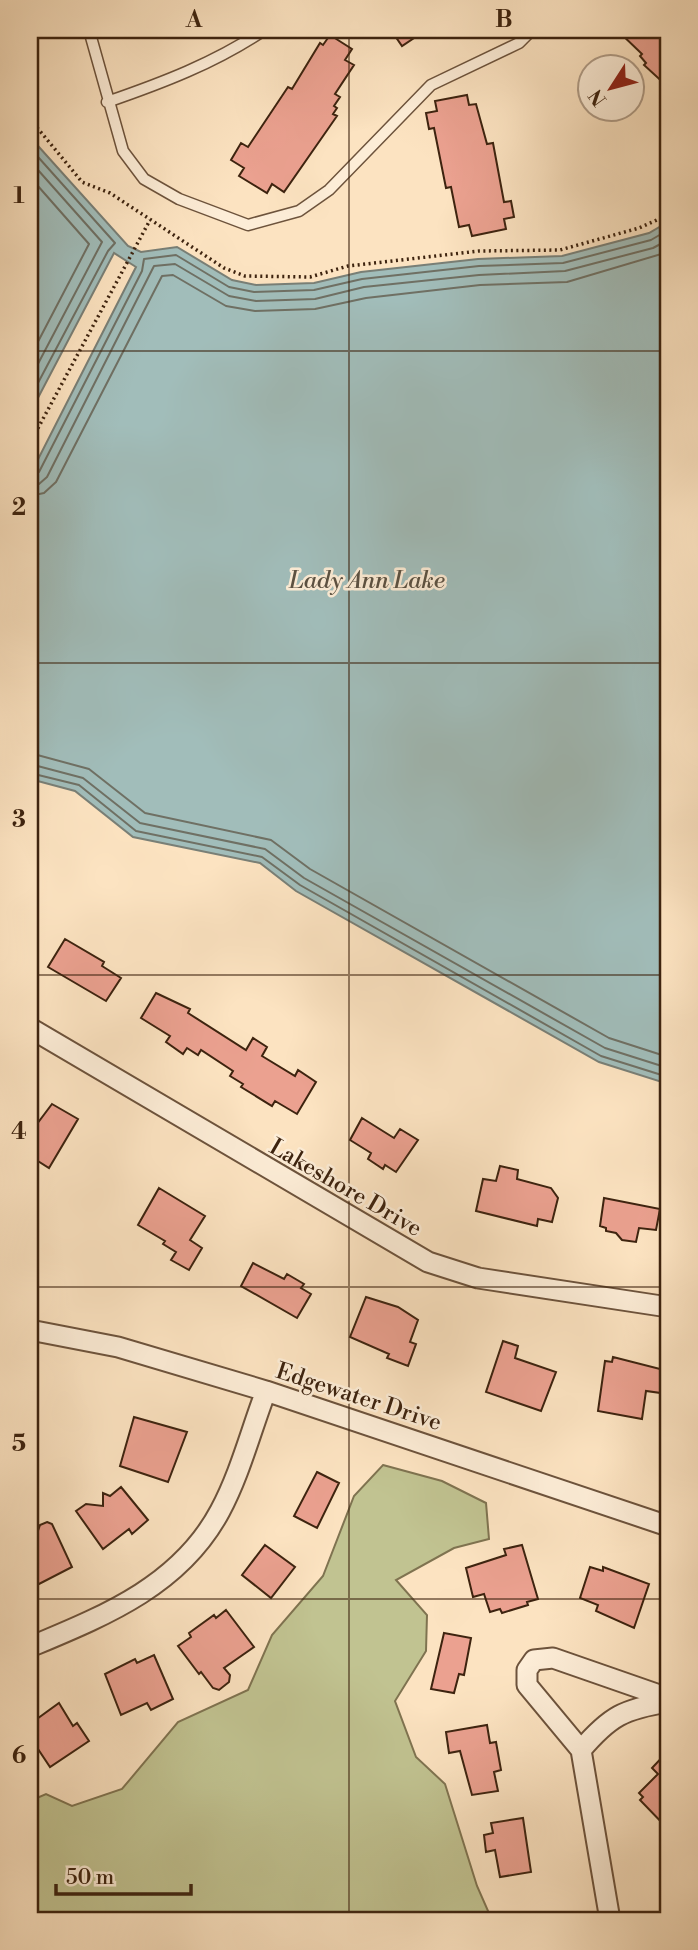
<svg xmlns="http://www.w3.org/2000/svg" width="698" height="1950" viewBox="0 0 698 1950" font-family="'Libre Bodoni',serif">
  <rect width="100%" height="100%" fill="#fce3c1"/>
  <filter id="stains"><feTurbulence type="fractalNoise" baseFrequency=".00286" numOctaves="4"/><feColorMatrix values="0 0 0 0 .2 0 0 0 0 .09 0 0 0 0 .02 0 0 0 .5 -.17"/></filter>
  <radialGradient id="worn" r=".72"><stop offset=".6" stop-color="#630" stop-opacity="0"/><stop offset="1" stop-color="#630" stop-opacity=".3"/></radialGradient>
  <path fill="#c1c391" stroke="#7f7350" stroke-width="2" d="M 383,1465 L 442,1481 L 486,1503 L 489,1539 L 454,1548 L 396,1580 L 427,1615 L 426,1651 L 395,1701 L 416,1757 L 445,1784 L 477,1886 L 492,1920 L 30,1920 L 30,1801 L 46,1794 L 72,1806 L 122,1789 L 178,1722 L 248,1690 L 272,1635 L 323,1576 L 354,1496 Z"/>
  <path fill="#a1bdba" stroke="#797f76" stroke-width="2" d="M 30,137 L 128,246 L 141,252 L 177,247 L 232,280 L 256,285 L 314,283 L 361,272 L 478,259 L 562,256 L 649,233 L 668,222 L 668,1084 L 599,1062 L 296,891 L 260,863 L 133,837 L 75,791 L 30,779 L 30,475 L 136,267 L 114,253 L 30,413 Z"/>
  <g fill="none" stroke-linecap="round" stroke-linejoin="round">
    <path stroke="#6f7064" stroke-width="2" d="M 30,148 L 115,243 L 108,251 L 30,398
      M 30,161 L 102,242 L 30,379
      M 30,177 L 89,244 L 30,357
      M 30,477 L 39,472 L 142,271 L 144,259 L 176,255 L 229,287 L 254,292 L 314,290 L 362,279 L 479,266 L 563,263 L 651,240 L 668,230
      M 30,486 L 39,484 L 47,477 L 154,266 L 175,264 L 229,296 L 256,301 L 315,299 L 364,287 L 479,275 L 565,271 L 653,248 L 668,240
      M 30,496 L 44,493 L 56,482 L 162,276 L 173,275 L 226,306 L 255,311 L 315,309 L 366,298 L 480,285 L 567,282 L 668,252
      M 30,753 L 89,769 L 145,813 L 271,840 L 310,869 L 609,1038 L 668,1057
      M 30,764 L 83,778 L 140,823 L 265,849 L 304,878 L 605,1048 L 668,1068
      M 30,773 L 79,785 L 136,831 L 262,857 L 300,885 L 601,1056 L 668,1077"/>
  </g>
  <path fill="#eba190" stroke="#3d230f" stroke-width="2" d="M 391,30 L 426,30 L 402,46 Z
    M 617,30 L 668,30 L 668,87 L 644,65 L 646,63 L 640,56 L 642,54 Z
    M 330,35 L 352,49 L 345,60 L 354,65 L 335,94 L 340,97 L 334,106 L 337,108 L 333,114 L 337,116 L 284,192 L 272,184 L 267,193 L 239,176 L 244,168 L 231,160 L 241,143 L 248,147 L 288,87 L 292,89 L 320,43 L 323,45 Z
    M 467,95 L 469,105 L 476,104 L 487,144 L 493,143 L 504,202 L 511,201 L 514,217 L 504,219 L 506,229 L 472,236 L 469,225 L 459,227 L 451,187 L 446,188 L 434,128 L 429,129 L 426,113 L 437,111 L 435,101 Z
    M 65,939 L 104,962 L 102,966 L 121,978 L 106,1001 L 48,967 Z
    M 156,993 L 190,1009 L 188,1013 L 246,1050 L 253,1038 L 267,1047 L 262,1056 L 295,1076 L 298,1070 L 316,1082 L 297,1114 L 275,1101 L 272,1106 L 241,1087 L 243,1084 L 230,1076 L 233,1071 L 201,1050 L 198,1055 L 187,1048 L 183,1054 L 166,1042 L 170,1036 L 141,1018 Z
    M 52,1104 L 78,1119 L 49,1168 L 30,1156 L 30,1142 L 37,1124 Z
    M 362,1118 L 394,1138 L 400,1129 L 418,1140 L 396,1172 L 385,1165 L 383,1169 L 368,1159 L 371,1153 L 350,1140 Z
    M 500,1166 L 518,1170 L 517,1179 L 551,1188 L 558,1198 L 552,1222 L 538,1219 L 537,1226 L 476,1211 L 483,1179 L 496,1181 Z
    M 159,1188 L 205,1216 L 190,1240 L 202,1248 L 189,1270 L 171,1260 L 176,1252 L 163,1244 L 165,1241 L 138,1225 Z
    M 604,1198 L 660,1209 L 656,1230 L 639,1228 L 636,1242 L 622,1240 L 616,1233 L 606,1231 L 606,1228 L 600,1226 Z
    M 253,1263 L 284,1279 L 287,1274 L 304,1284 L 301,1288 L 311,1294 L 297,1318 L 241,1286 Z
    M 366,1297 L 398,1307 L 418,1320 L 410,1342 L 416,1344 L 408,1366 L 387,1358 L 389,1354 L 350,1337 Z
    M 503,1341 L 518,1346 L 515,1358 L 556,1372 L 541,1411 L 486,1392 Z
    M 613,1357 L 668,1371 L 668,1394 L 646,1391 L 642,1419 L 598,1411 L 605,1361 L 612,1362 Z
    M 134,1417 L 187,1432 L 168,1482 L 120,1466 Z
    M 317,1472 L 339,1483 L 317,1528 L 294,1516 Z
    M 121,1487 L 148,1520 L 132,1534 L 129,1529 L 103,1549 L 76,1511 L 86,1504 L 103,1506 L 103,1493 L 110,1496 Z
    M 47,1522 L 52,1524 L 72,1567 L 37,1585 L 35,1580 L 30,1583 L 30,1554 L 40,1525 Z
    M 265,1545 L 295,1567 L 271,1598 L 242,1575 Z
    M 522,1545 L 538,1599 L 527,1602 L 528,1605 L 502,1613 L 500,1609 L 490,1612 L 484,1594 L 473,1597 L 466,1568 L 506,1555 L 504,1549 Z
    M 590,1567 L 603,1571 L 603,1567 L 649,1584 L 634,1628 L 596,1611 L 598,1605 L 580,1598 Z
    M 226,1610 L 254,1647 L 224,1668 L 230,1675 L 229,1682 L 219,1690 L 213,1688 L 201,1672 L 199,1674 L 178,1646 L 191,1637 L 189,1633 L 214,1615 L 216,1618 Z
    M 444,1633 L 471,1638 L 464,1675 L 459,1674 L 454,1693 L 431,1689 Z
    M 154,1655 L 173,1699 L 151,1710 L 147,1703 L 121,1715 L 105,1674 L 135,1659 L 137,1663 Z
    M 59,1703 L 73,1726 L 77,1723 L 89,1741 L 50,1767 L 30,1737 L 30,1724 Z
    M 487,1725 L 490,1743 L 496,1742 L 501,1770 L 494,1772 L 498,1791 L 472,1795 L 460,1751 L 449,1753 L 446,1732 Z
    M 668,1751 L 668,1829 L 640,1800 L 643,1797 L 639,1793 L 658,1774 L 652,1768 Z
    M 523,1818 L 531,1872 L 500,1877 L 495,1850 L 486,1852 L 484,1835 L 493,1833 L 491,1823 Z"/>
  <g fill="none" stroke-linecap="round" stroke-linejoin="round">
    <defs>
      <path id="lane" d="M 89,30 L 123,151 L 144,179 L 179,199 L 248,225 L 299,211 L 329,190 L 431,85 L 519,43 L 532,30
        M 107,102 C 162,83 215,63 264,30"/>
      <path id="street" d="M 30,1028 L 428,1262 L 478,1278 L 668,1307
        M 30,1330 L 118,1347 L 266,1391 L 668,1526
        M 30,1647 C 104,1616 180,1586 220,1511 C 240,1474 251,1430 266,1391
        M 581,1750 L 527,1685 L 527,1670 L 534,1660 L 553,1658 L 668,1698
        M 610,1920 L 581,1750 C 610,1716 624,1709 668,1702"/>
    </defs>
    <use href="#lane" stroke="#6d533c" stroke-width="13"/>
    <use href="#street" stroke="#6d533c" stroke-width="23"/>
    <path stroke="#3d230f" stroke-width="3.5" stroke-dasharray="2 3.5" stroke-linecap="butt" d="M 30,119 L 82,182 L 110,193 L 224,268 L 245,276 L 310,277 L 348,266 L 479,251 L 560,250 L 639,228 L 668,215
      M 30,443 L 150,220"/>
    <use href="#lane" stroke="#fdedd7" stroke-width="10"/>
    <use href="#street" stroke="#fdedd7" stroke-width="19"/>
  </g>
  <path fill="none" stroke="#3d230f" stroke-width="2" stroke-opacity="0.55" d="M 349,30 L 349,1920M 30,351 L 668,351M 30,663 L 668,663M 30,975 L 668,975M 30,1287 L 668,1287M 30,1599 L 668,1599"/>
  <g text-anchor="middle" stroke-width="5" stroke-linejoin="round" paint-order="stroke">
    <g font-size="23" fill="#3d230f" stroke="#fdedd7">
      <text transform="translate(346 1187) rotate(30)" y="8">Lakeshore Drive</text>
      <text transform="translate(359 1396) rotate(18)" y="8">Edgewater Drive</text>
    </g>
    <g font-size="24" font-style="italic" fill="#5b5142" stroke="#fdedd7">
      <text x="367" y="588">Lady Ann Lake</text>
    </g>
  </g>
  <rect width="698" height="1950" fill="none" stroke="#fce3c1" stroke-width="77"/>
  <g transform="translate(611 88) rotate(234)"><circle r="33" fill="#fdedd7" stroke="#b09c87" stroke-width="2"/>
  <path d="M0-5L12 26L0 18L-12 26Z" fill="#8f2418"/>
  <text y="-10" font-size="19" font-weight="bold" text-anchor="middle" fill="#3d230f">N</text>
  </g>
  <path d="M56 1884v10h135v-10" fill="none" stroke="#3d230f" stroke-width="3.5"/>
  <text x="66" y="1884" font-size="21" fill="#3d230f" stroke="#fdedd7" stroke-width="5" paint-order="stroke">50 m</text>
  <rect x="38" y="38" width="622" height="1874" fill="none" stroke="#3d230f" stroke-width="2.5"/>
  <g font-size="23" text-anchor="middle" font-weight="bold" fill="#3d230f">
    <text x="194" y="27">A</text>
    <text x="504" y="27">B</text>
    <text x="19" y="203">1</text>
    <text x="19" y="515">2</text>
    <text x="19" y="827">3</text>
    <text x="19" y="1139">4</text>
    <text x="19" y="1451">5</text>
    <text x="19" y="1763">6</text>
  </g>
  <rect width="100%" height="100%" filter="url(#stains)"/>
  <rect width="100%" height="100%" fill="url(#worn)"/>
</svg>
